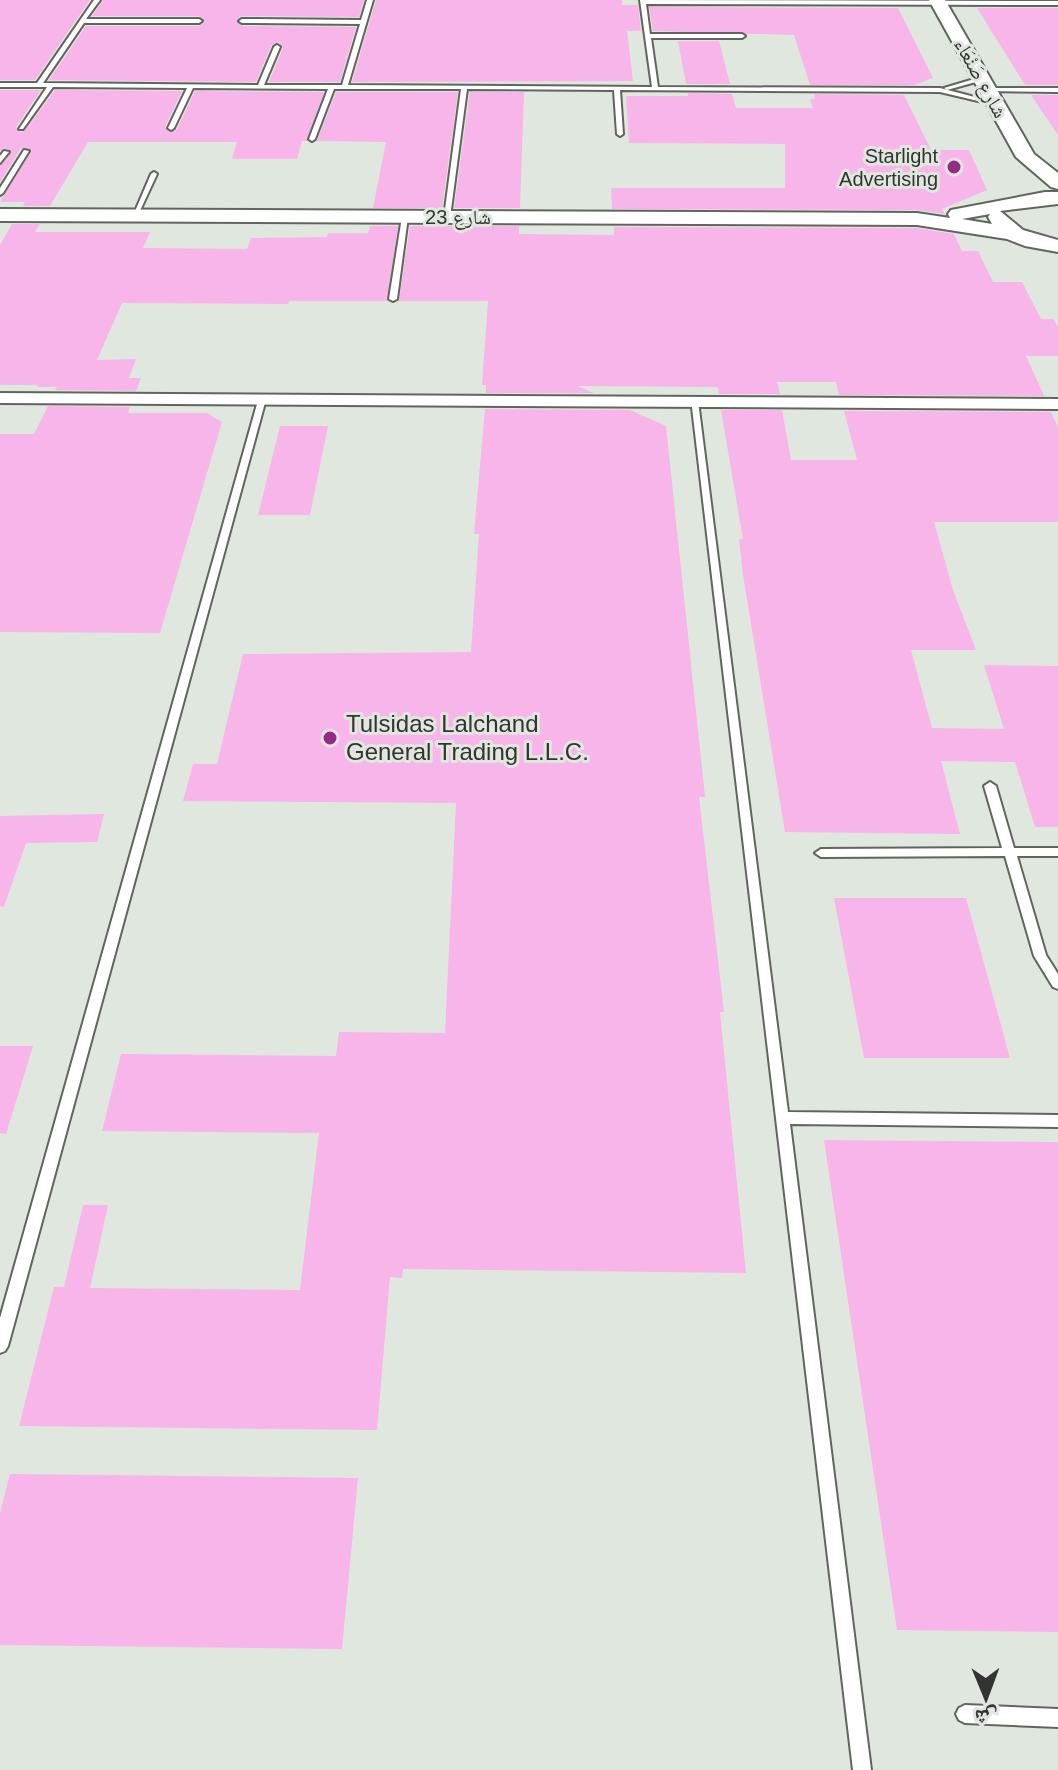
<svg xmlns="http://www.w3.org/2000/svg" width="1058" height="1770" viewBox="0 0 1058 1770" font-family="Arial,'Noto Naskh Arabic',sans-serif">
  <rect width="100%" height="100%" fill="#e0e7de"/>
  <path fill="#f8b5ea" d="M 0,0 L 90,0 L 35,80 L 0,80 Z
    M 103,0 L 364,0 L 359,17 L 242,16 L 236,20 L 242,26 L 356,27 L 340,82 L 269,82 L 283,48 L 279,42 L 271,46 L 256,82 L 49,80 L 86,26 L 199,26 L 205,22 L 199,16 L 92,16 Z
    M 376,0 L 622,0 L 622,5 L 638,5 L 641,31 L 627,31 L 633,81 L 352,82 Z
    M 649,7 L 898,8 L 933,78 L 914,85 L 810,85 L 794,35 L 653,31 Z
    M 977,8 L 1058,8 L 1058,85 L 1025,85 Z
    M 678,41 L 719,41 L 730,84 L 686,84 Z
    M 0,90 L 41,90 L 16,127 L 19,132 L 25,131 L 55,90 L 182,91 L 165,127 L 169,132 L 177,129 L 195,91 L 324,92 L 307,141 L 302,141 L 297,159 L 232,159 L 237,142 L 88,142 L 50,206 L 23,206 L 25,202 L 0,202 L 32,150 L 21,148 L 0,182 L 0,166 L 12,152 L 5,148 L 0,151 Z
    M 336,92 L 458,92 L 442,208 L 373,208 L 386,142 L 317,141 Z
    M 470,92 L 524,92 L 520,208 L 454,208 Z
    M 688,93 L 732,94 L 736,108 L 813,108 L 810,99 L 815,99 L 814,94 L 904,95 L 931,150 L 969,150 L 987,190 L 942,209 L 945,214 L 917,210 L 612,209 L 611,188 L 785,188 L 785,144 L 629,143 L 626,96 L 688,96 Z
    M 1031,95 L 1058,95 L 1058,135 Z
    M 12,224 L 40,224 L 35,232 L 150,232 L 143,248 L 247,249 L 251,238 L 327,237 L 328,233 L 368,233 L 370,226 L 398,226 L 387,301 L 289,301 L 288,304 L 122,303 L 97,360 L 136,359 L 129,378 L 141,378 L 136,391 L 55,390 L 57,387 L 37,387 L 38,385 L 0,385 L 0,245 Z
    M 410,226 L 519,226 L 519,234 L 614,235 L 614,227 L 917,228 L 954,234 L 962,251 L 978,251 L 993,282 L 1022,282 L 1041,319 L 1053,319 L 1058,327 L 1058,356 L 1026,356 L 1044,396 L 839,395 L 836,382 L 777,382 L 780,394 L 719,394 L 718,387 L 577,386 L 594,393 L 486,393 L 486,385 L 482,385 L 488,301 L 399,301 Z
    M 48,406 L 130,407 L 128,413 L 207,413 L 222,422 L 160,633 L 0,632 L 0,434 L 34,434 Z
    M 485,409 L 630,410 L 666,426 L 705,797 L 699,797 L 724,1012 L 720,1012 L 746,1273 L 403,1269 L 402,1278 L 390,1277 L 377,1430 L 19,1426 L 54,1287 L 64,1287 L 83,1205 L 108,1205 L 90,1288 L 300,1290 L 319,1133 L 102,1131 L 121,1054 L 336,1056 L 339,1032 L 445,1033 L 456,803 L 183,801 L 193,764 L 217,764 L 243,654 L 471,652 L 479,534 L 474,534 Z
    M 721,410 L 782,410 L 791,460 L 857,460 L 844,411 L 1051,412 L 1058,427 L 1058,522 L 934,522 L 953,590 L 976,650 L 911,650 L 932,728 L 1004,729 L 984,665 L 1058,666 L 1058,827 L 1035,827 L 1015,762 L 941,761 L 960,834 L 785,832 L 743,575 L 739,539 L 743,539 Z
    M 280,426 L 328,426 L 310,515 L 258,515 Z
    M 104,814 L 97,842 L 26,843 L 4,907 L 0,906 L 0,816 Z
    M 834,898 L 966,898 L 1010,1058 L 864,1058 Z
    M 0,1046 L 33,1046 L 6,1134 L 0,1133 Z
    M 824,1140 L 1058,1142 L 1058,1632 L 897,1630 Z
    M 10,1474 L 358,1478 L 342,1649 L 0,1645 L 0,1513 Z"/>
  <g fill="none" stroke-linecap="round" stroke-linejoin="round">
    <defs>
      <path id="lane" d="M 94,0 L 100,0 L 86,19 L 199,19 L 202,21 L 199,23 L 84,23 L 43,83 L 258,85 L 274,47 L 277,45 L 280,47 L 264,85 L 342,85 L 360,24 L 242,23 L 239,21 L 242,19 L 361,20 L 367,0 L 373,0 L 348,85 L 652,87 L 640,0 L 1058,1 L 1058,5 L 646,4 L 650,34 L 742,34 L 745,36 L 742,38 L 651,38 L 658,87 L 940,88 L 998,103 L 995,105 L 940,92 L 620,90 L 623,134 L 620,136 L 617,134 L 614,90 L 467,89 L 450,217 L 447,219 L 444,217 L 461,89 L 334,89 L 315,139 L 312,141 L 309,139 L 328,89 L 193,88 L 174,128 L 171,130 L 168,128 L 187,88 L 53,87 L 23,129 L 19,129 L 47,87 L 0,87 L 0,83 L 37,83 Z
        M 981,77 L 983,80 L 947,90 L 944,88 Z
        M 987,88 L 1058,88 L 1058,92 L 985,91 Z
        M 24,150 L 29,151 L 3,193 L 0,195 L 0,188 Z
        M 4,151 L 9,152 L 0,163 L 0,156 Z
        M 154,172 L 157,174 L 138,215 L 133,216 L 151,174 Z
        M 405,215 L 408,217 L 397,299 L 393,301 L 389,299 L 402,217 Z
        M 259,397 L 266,399 L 8,1346 L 5,1351 L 0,1353 L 0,1318 Z
        M 691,399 L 698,401 L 788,1112 L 1058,1115 L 1058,1127 L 790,1124 L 871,1770 L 853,1770 Z
        M 990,782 L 996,786 L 1014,848 L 1058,848 L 1058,856 L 1017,856 L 1046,955 L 1058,974 L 1058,989 L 1053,987 L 1034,956 L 1005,856 L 821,857 L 815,853 L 821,849 L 1002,848 L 984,786 Z
        M 965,1705 L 1058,1709 L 1058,1727 L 965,1723 L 959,1720 L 956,1714 L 959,1708 Z"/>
      <path id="street" d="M 0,393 L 1058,399 L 1058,409 L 0,403 Z"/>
      <path id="secondary" d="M 929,0 L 945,0 L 1034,154 L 1058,173 L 1058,189 L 1051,187 L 1016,157 Z
        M 1045,192 L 1058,192 L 1058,204 L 1000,211 L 1023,230 L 1058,240 L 1058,252 L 1025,246 L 1007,239 L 917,225 L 0,221 L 0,209 L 917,213 L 950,218 L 948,214 L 951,210 ZM 990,214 L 988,217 L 992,224 L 962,219 Z"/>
    </defs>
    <use href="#lane" stroke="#60665e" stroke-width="4"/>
    <use href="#street" stroke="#60665e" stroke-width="4"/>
    <use href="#secondary" stroke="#60665e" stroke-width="4"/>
    <use href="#lane" fill="#fff" fill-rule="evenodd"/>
    <use href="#street" fill="#fff" fill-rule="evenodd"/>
    <use href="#secondary" fill="#fff" fill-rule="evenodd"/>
  </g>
  <g fill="#972989" stroke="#e0e7de" stroke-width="3">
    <circle cx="954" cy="167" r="8"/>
    <circle cx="330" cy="738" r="8"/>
  </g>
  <g text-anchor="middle" stroke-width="6" stroke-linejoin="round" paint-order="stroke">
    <g font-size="20" fill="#313430" stroke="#e0e7de">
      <text transform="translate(981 78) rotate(61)" y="7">شارع صَنْعَاء</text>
      <text x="458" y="224">شارع 23</text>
    </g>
    <g font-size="20" fill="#313430" stroke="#e0e7de" text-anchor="end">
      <text x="938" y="163">Starlight<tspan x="938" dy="23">Advertising</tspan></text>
    </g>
    <g font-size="24" fill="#313430" stroke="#e0e7de" text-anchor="start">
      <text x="346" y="732">Tulsidas Lalchand<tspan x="346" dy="28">General Trading L.L.C.</tspan></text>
    </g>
  </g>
  <g transform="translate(986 1698) rotate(179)" stroke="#e0e7de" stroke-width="6" paint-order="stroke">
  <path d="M0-6L14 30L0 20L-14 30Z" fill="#313430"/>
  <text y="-12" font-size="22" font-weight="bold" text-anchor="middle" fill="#313430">ش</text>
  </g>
</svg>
